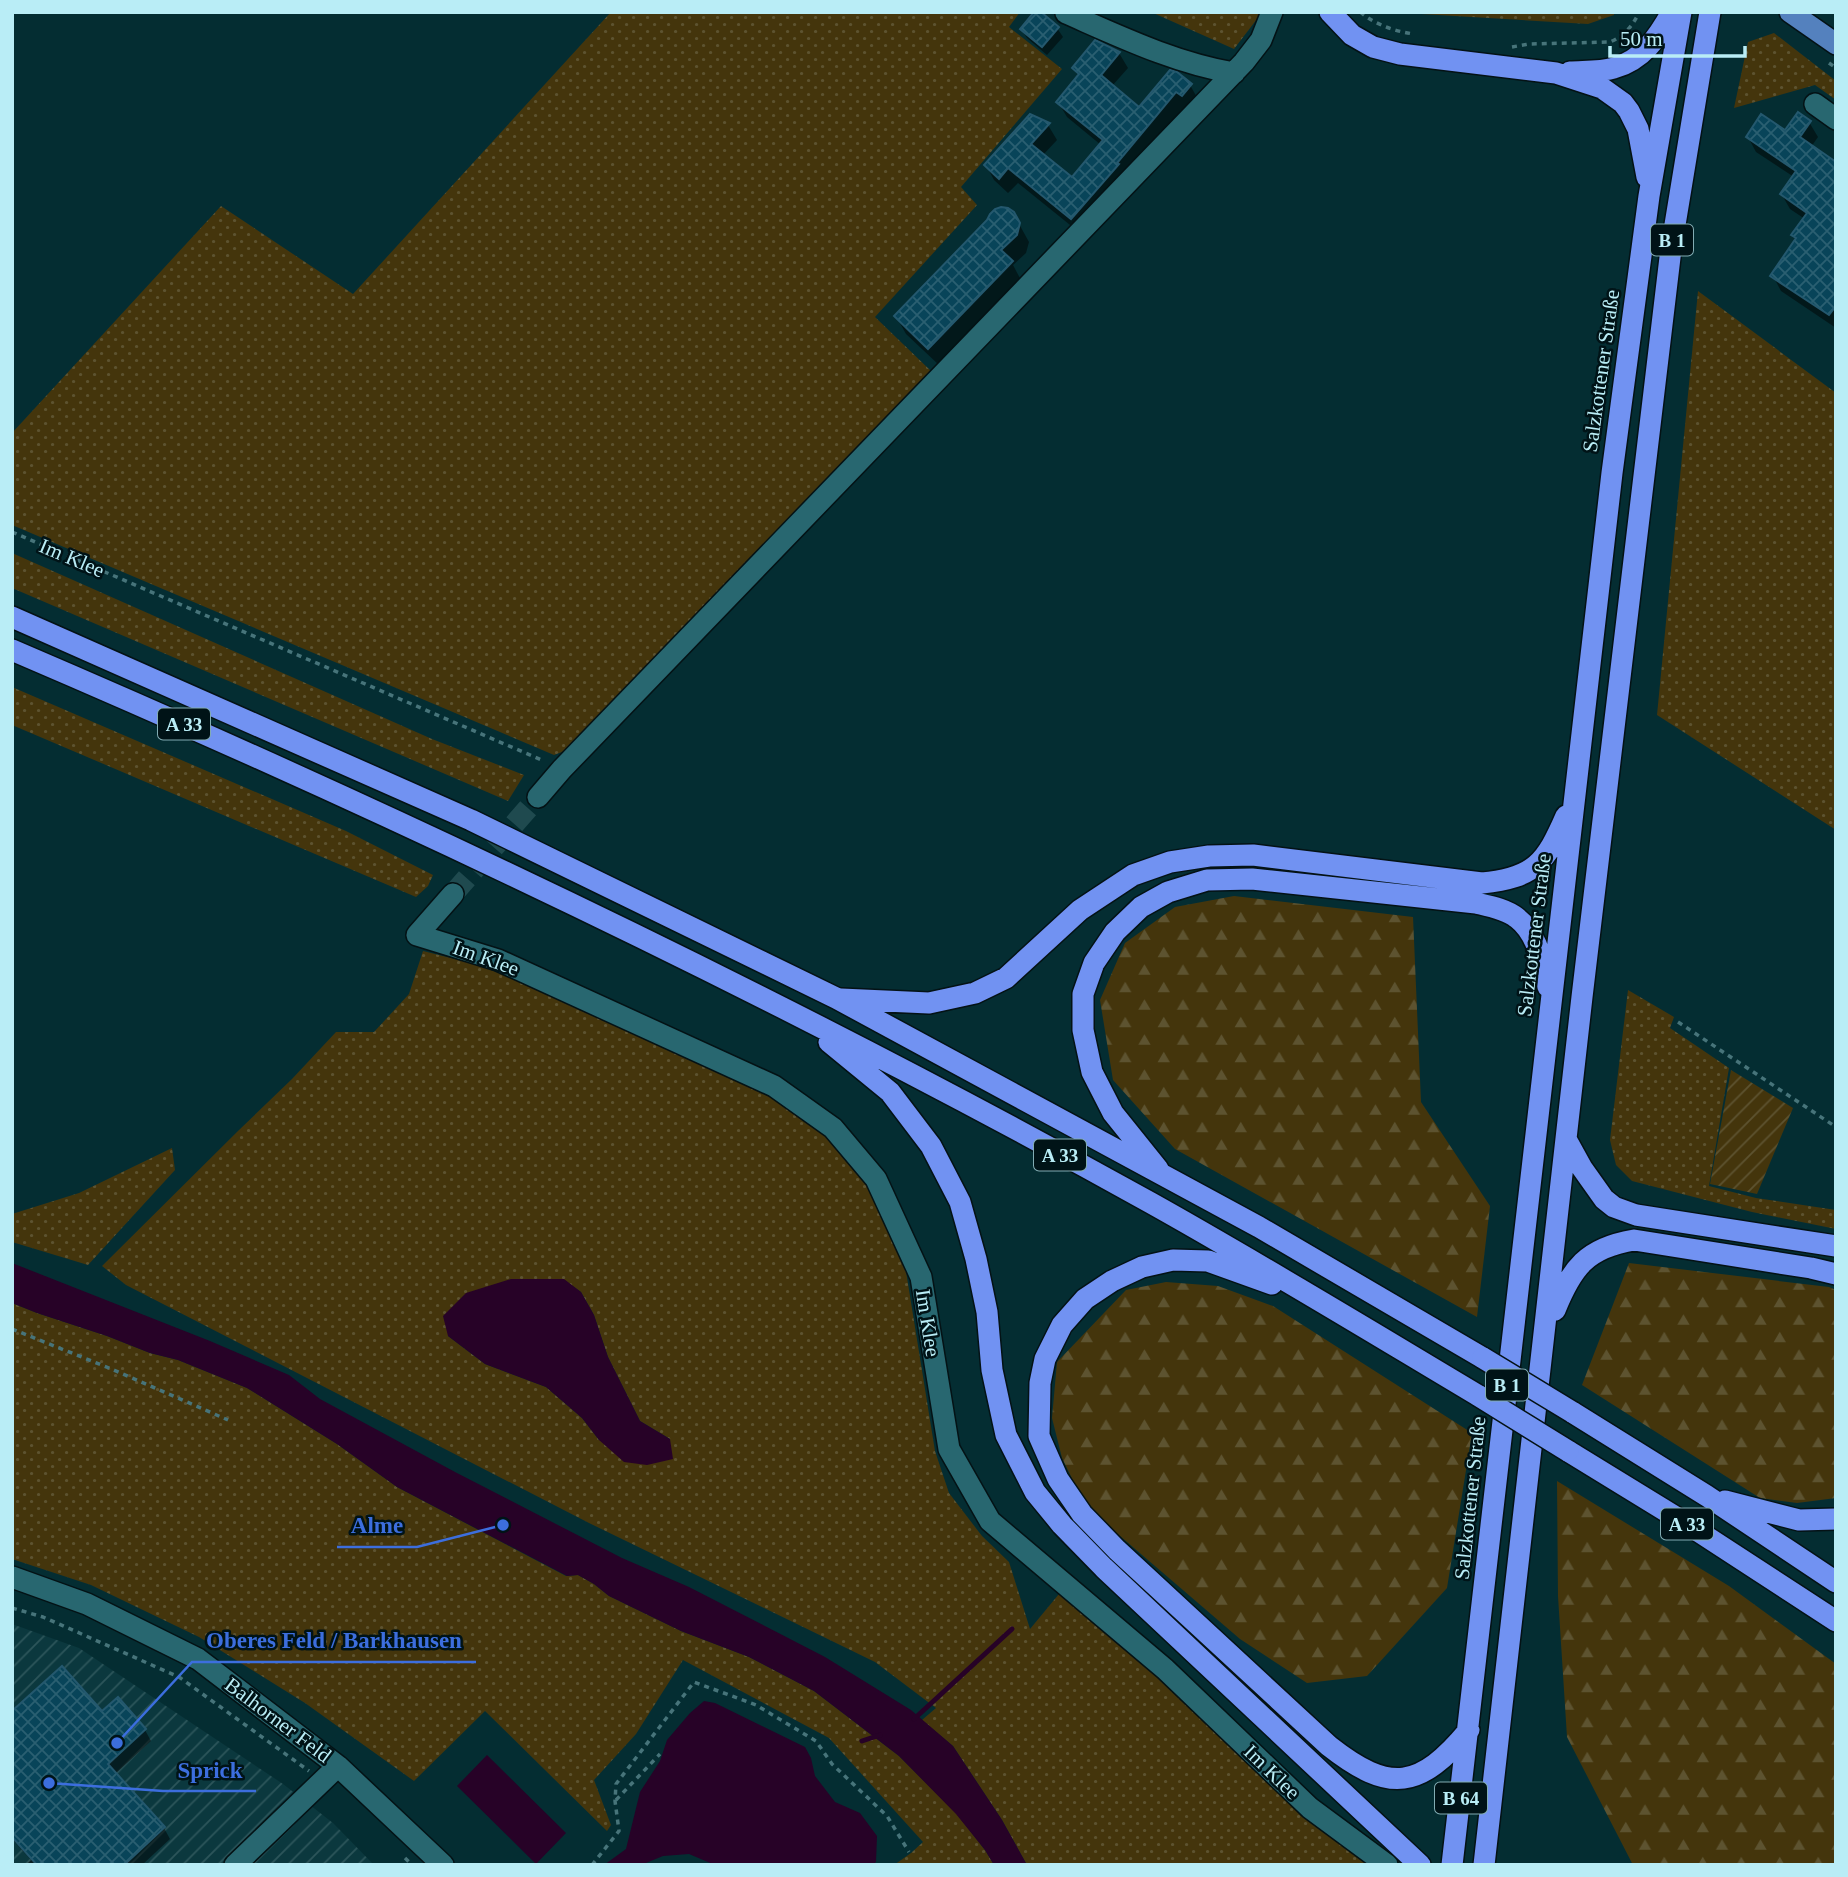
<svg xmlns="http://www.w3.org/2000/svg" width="1848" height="1877" viewBox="0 0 1848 1877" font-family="Georgia,serif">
  <defs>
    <pattern id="industrial-furrows" width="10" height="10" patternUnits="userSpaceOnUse" patternTransform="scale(1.75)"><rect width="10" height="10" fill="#0b383e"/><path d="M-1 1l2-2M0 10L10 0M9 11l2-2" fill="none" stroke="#2c555a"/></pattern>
    <pattern id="grass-dots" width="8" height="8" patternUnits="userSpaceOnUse" patternTransform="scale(1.75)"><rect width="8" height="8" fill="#44350c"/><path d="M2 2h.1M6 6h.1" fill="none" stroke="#5d5330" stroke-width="1.8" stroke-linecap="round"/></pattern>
    <pattern id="forest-firs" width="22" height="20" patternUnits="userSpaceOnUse" patternTransform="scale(1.75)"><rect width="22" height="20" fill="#44350c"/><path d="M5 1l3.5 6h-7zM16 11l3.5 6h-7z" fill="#5d5330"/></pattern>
    <pattern id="garden-furrows" width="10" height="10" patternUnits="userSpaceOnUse" patternTransform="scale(1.75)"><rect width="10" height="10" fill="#44350c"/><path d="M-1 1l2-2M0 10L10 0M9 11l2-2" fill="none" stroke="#5d5330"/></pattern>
    <pattern id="building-cross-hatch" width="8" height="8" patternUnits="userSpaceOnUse" patternTransform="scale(1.75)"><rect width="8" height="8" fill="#084459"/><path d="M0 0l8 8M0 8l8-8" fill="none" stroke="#2a5f71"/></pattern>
  </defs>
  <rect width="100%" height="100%" fill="#042d32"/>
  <path fill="url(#industrial-furrows)" d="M 12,1624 L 79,1648 L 283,1784 L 333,1823 L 374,1865 L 12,1865 Z"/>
  <path fill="url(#grass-dots)" fill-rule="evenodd" d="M 611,12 L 1020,12 L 1009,27 L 1062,69 L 961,187 L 977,205 L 875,317 L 931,371 L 581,745 L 554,755 L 12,525 L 12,433 L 221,206 L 353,294 Z
    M 1151,12 L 1260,12 L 1257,19 L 1234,49 Z
    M 1388,12 L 1614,12 L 1614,15 L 1588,24 Z
    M 1774,33 L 1836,81 L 1836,100 L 1815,85 L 1734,108 L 1748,42 Z
    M 1698,291 L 1836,393 L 1836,830 L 1657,715 Z
    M 12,553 L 432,739 L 524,775 L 508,801 L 12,588 Z
    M 12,687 L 346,831 L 433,875 L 428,886 L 416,897 L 12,725 Z
    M 423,951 L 491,968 L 636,1033 L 770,1097 L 828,1135 L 870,1186 L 904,1259 L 935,1451 L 949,1493 L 982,1536 L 1009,1562 L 1030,1629 L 1059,1594 L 1207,1719 L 1372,1865 L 1027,1865 L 1002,1820 L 953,1746 L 922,1720 L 936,1708 L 875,1662 L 589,1523 L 126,1285 L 102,1266 L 239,1130 L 292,1079 L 336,1032 L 374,1032 L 409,994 ZM 564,1280 L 581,1292 L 594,1315 L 608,1357 L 640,1421 L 670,1439 L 599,1440 L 582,1418 L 546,1387 L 485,1364 L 448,1336 Z
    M 1628,990 L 1674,1017 L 1670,1028 L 1729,1068 L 1709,1186 L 1756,1198 L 1836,1210 L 1836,1229 L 1752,1212 L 1632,1181 L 1616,1165 L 1610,1140 Z
    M 172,1148 L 175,1170 L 88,1265 L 12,1242 L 12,1214 L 79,1193 Z
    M 12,1303 L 37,1313 L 107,1336 L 150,1353 L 178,1360 L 247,1388 L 337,1444 L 397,1487 L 566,1576 L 578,1575 L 594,1584 L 609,1596 L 681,1631 L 749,1657 L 814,1691 L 899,1756 L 956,1813 L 985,1850 L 994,1865 L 894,1865 L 911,1853 L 923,1842 L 829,1738 L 683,1660 L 636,1734 L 594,1780 L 611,1825 L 607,1831 L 485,1711 L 414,1781 L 305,1703 L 199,1637 L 91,1585 L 12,1559 Z"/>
  <path fill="url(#forest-firs)" d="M 1234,896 L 1413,917 L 1421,1102 L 1490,1206 L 1477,1317 L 1175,1149 L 1113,1080 L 1100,1000 L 1125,943 L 1175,907 Z
    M 1629,1263 L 1829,1287 L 1836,1290 L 1836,1498 L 1797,1503 L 1760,1498 L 1582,1385 Z
    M 1166,1282 L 1218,1286 L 1273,1306 L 1472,1433 L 1447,1588 L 1367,1676 L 1307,1683 L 1240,1639 L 1106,1524 L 1079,1493 L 1062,1458 L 1052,1418 L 1057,1362 L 1126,1290 Z
    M 1557,1481 L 1729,1586 L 1836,1664 L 1836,1865 L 1633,1865 L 1567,1737 L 1558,1596 Z"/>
  <path fill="url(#garden-furrows)" d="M 1731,1070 L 1793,1108 L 1757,1194 L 1710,1184 Z"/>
  <path fill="#270227" d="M 12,1263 L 210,1341 L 289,1375 L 320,1399 L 455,1472 L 622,1558 L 689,1587 L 825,1657 L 911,1710 L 953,1746 L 1002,1820 L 1027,1865 L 994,1865 L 985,1850 L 956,1814 L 899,1756 L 814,1691 L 749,1657 L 681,1631 L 609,1596 L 594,1584 L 578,1575 L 567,1576 L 397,1487 L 337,1444 L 247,1388 L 178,1360 L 150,1353 L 107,1336 L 37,1313 L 12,1303 Z
    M 511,1279 L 564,1279 L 581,1292 L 594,1315 L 608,1357 L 640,1421 L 670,1439 L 673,1459 L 647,1465 L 624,1462 L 599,1440 L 582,1418 L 546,1387 L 485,1364 L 448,1336 L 443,1316 L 466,1293 Z
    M 704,1701 L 715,1703 L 805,1747 L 811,1758 L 815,1776 L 835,1802 L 860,1813 L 877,1836 L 876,1862 L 872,1865 L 715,1865 L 689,1854 L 663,1856 L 641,1865 L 604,1865 L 626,1849 L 640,1792 L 660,1761 L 667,1740 L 690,1713 Z
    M 487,1755 L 566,1833 L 536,1864 L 457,1786 Z"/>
  <path fill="#0007" d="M 1057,28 L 1063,37 L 1047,55 L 1027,38 L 1022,30 Z
    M 1119,53 L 1128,68 L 1112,86 L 1140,109 L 1171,72 L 1190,85 L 1199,101 L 1191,110 L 1186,106 L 1080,233 L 1018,183 L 1008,193 L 994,180 L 986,165 L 1048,125 L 1057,140 L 1043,155 L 1072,179 L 1101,145 L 1067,117 L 1058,102 L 1079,77 L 1074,68 Z
    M 1809,122 L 1818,137 L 1811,147 L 1836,164 L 1836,328 L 1781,291 L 1773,276 L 1797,240 L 1794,235 L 1805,219 L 1790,209 L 1782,195 L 1794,177 L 1756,152 L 1748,137 L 1785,133 Z
    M 1013,213 L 1029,242 L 1026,253 L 1013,265 L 1021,280 L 939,365 L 906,334 L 896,316 Z
    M 118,1700 L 145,1730 L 151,1741 L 115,1774 L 164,1828 L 170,1839 L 142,1865 L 26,1865 L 31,1860 L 12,1839 L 12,1713 L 102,1714 Z"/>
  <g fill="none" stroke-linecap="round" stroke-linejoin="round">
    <path stroke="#270227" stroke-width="5" d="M 914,1719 L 1012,1629
      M 862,1741 L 880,1735"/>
  </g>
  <path fill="url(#building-cross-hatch)" stroke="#24586e" stroke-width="2" d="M 1034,12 L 1041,12 L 1059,27 L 1042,47 L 1020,29 Z
    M 1095,40 L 1120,52 L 1101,75 L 1139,107 L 1170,70 L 1177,72 L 1192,84 L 1182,96 L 1176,92 L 1117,163 L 1119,164 L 1071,219 L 1008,168 L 999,179 L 984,165 L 1030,114 L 1050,123 L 1031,144 L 1072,177 L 1103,140 L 1056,102 L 1079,74 L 1072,68 Z
    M 1798,112 L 1811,121 L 1800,137 L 1836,162 L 1836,306 L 1829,315 L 1770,276 L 1796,238 L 1791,235 L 1807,213 L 1780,194 L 1796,171 L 1746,137 L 1761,114 L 1785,130 Z
    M 1001,207 L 1008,208 L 1014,212 L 1020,223 L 1017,235 L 1001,250 L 1013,261 L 928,349 L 894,316 L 987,220 L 990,214 L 995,209 Z
    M 62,1666 L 102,1711 L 118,1697 L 146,1729 L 108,1764 L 165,1827 L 124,1865 L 37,1865 L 12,1837 L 12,1711 Z"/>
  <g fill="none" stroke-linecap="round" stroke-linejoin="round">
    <path stroke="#1f4a4f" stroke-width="21" stroke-dasharray="21 10" stroke-linecap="butt" d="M 453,894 L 538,797"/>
    <defs>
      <path id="minor" d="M 1066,13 C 1121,37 1175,63 1234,73
        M 1815,104 L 1836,119
        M 538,797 L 562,769 L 1244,62 L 1261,40 L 1272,12
        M 453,894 L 417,935 L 498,960 L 774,1086 L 833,1128 L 876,1179 L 921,1277 L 949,1449 L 990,1521 L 1165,1669 L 1310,1808 L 1387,1865
        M 12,1577 L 87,1604 L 198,1659 L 338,1766 L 443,1865
        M 235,1865 L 338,1766"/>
      <path id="major" d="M 1790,12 L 1836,44"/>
      <path id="highway" d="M 1330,12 L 1352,35 L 1373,47 L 1400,54 L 1556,73 L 1602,88 L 1623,103 L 1629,111 L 1638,129 L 1647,177
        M 1570,72 C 1584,71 1601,72 1614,68 C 1643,60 1658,37 1672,12
        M 12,617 L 471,820 L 836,998 L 1259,1227 L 1483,1358
        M 12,650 C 400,816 782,998 1151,1203 C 1262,1265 1370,1331 1479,1396
        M 841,999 L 929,1003 L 975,993 L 1006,978 L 1080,910 L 1133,875 L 1170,862 L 1209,856 L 1253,855 L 1482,883 C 1535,878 1546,862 1566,816
        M 829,1042 L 890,1092 L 931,1146 L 960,1202 L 976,1259 L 987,1312 L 992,1370 L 1006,1435 L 1035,1492 L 1062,1525 L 1104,1568 L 1420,1865
        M 1566,1139 L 1582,1168 L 1604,1199 L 1614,1207 L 1636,1215 L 1836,1246
        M 1158,1169 L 1113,1113 L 1092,1072 L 1083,1030 L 1083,994 L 1094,963 L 1115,932 L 1141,907 L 1168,892 L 1207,880 L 1252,879 L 1476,903 C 1489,906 1506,909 1517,918 C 1538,934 1542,963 1548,987
        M 1272,1284 L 1208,1261 L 1173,1260 L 1142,1267 L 1112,1281 L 1085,1299 L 1062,1325 L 1045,1359 L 1040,1383 L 1039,1436 L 1058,1479 L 1082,1514 L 1117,1550 L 1329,1746 C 1390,1794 1420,1789 1469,1730
        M 1555,1310 C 1572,1268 1586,1248 1634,1240 L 1811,1268 L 1836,1274
        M 1572,1412 L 1707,1496 L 1836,1582
        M 1568,1451 L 1687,1524 L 1836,1621
        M 1725,1501 L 1799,1520 L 1836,1519
        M 1452,1865 L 1612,473 L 1649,196 L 1681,12
        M 1484,1865 L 1582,997 L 1671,249 L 1710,12"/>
    </defs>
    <use href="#minor" stroke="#041215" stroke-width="24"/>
    <use href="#major" stroke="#041215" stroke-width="24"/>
    <use href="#highway" stroke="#041215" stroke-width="24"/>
    <path stroke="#47747a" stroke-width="3.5" stroke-dasharray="5 5" stroke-linecap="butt" d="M 1360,12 C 1376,25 1394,31 1414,34
      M 1512,47 L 1529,44 L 1610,42 C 1624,36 1633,26 1639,12
      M 1829,63 L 1836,68
      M 12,532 L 544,761
      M 1678,1022 L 1836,1127
      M 12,1329 L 109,1368 L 228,1420
      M 12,1608 L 43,1617 L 179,1677 L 309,1771
      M 616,1800 L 660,1754
      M 405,1858 L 412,1865
      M 592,1865 L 619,1831 L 615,1801 L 616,1784 L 694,1682 L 756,1705 L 816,1741 L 832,1764 L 887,1816 L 909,1852"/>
    <use href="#minor" stroke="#286770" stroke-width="21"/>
    <use href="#major" stroke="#5481be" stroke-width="21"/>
    <use href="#highway" stroke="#7192f2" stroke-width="21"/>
    <defs>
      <path id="highway-bridge" d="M 1483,1358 L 1572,1412
        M 1479,1396 L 1568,1451"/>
    </defs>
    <use href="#highway-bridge" stroke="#041215" stroke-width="24" stroke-linecap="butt"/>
    <use href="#highway-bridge" stroke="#7192f2" stroke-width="21"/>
  </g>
  <g text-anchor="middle" stroke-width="5" stroke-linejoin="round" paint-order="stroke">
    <g fill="#001317" stroke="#82acb3" stroke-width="2">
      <rect x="1651" y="224.5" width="42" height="31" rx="5"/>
      <rect x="158" y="708.5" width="52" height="31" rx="5"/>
      <rect x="1034" y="1139.5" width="52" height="31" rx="5"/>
      <rect x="1486" y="1369.5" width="42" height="31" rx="5"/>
      <rect x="1661" y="1508.5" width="52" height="31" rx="5"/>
      <rect x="1435" y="1782.5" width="52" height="31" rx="5"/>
    </g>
    <g font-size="19" font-weight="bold" fill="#b9edf6">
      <text x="1672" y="247">B 1</text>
      <text x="184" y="731">A 33</text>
      <text x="1060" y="1162">A 33</text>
      <text x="1507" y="1392">B 1</text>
      <text x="1687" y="1531">A 33</text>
      <text x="1461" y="1805">B 64</text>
    </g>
    <g font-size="21" fill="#b9edf6" stroke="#001317">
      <text transform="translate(1601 371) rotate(-82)" y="7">Salzkottener Straße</text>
      <text transform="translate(72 558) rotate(23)" y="7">Im Klee</text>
      <text transform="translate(1534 935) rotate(-83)" y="7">Salzkottener Straße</text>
      <text transform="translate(486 958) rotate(20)" y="7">Im Klee</text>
      <text transform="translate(928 1323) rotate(81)" y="7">Im Klee</text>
      <text transform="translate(1470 1498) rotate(-84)" y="7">Salzkottener Straße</text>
      <text transform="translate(278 1720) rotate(37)" y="7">Balhorner Feld</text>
      <text transform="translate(1272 1772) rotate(44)" y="7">Im Klee</text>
    </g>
  </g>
  <path fill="none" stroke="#3c6ede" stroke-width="2.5" d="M503 1525L417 1547H337M117 1743L192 1662H476M49 1783L163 1791H256"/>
  <g fill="#3c6ede" stroke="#001317" stroke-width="2.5">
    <circle cx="503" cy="1525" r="7"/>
    <circle cx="117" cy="1743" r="7"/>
    <circle cx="49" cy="1783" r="7"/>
  </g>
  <g font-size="23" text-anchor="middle" font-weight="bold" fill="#3c6ede" stroke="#001317" stroke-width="5" stroke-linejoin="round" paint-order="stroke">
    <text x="377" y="1533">Alme</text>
    <text x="334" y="1648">Oberes Feld / Barkhausen</text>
    <text x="210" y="1778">Sprick</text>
  </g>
  <rect width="1848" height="1877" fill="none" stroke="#b9edf6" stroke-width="28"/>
  <path d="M1610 46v10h135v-10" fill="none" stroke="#b9edf6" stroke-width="3.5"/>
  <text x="1620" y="46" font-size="21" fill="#b9edf6" stroke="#001317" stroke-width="5" paint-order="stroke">50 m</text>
</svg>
